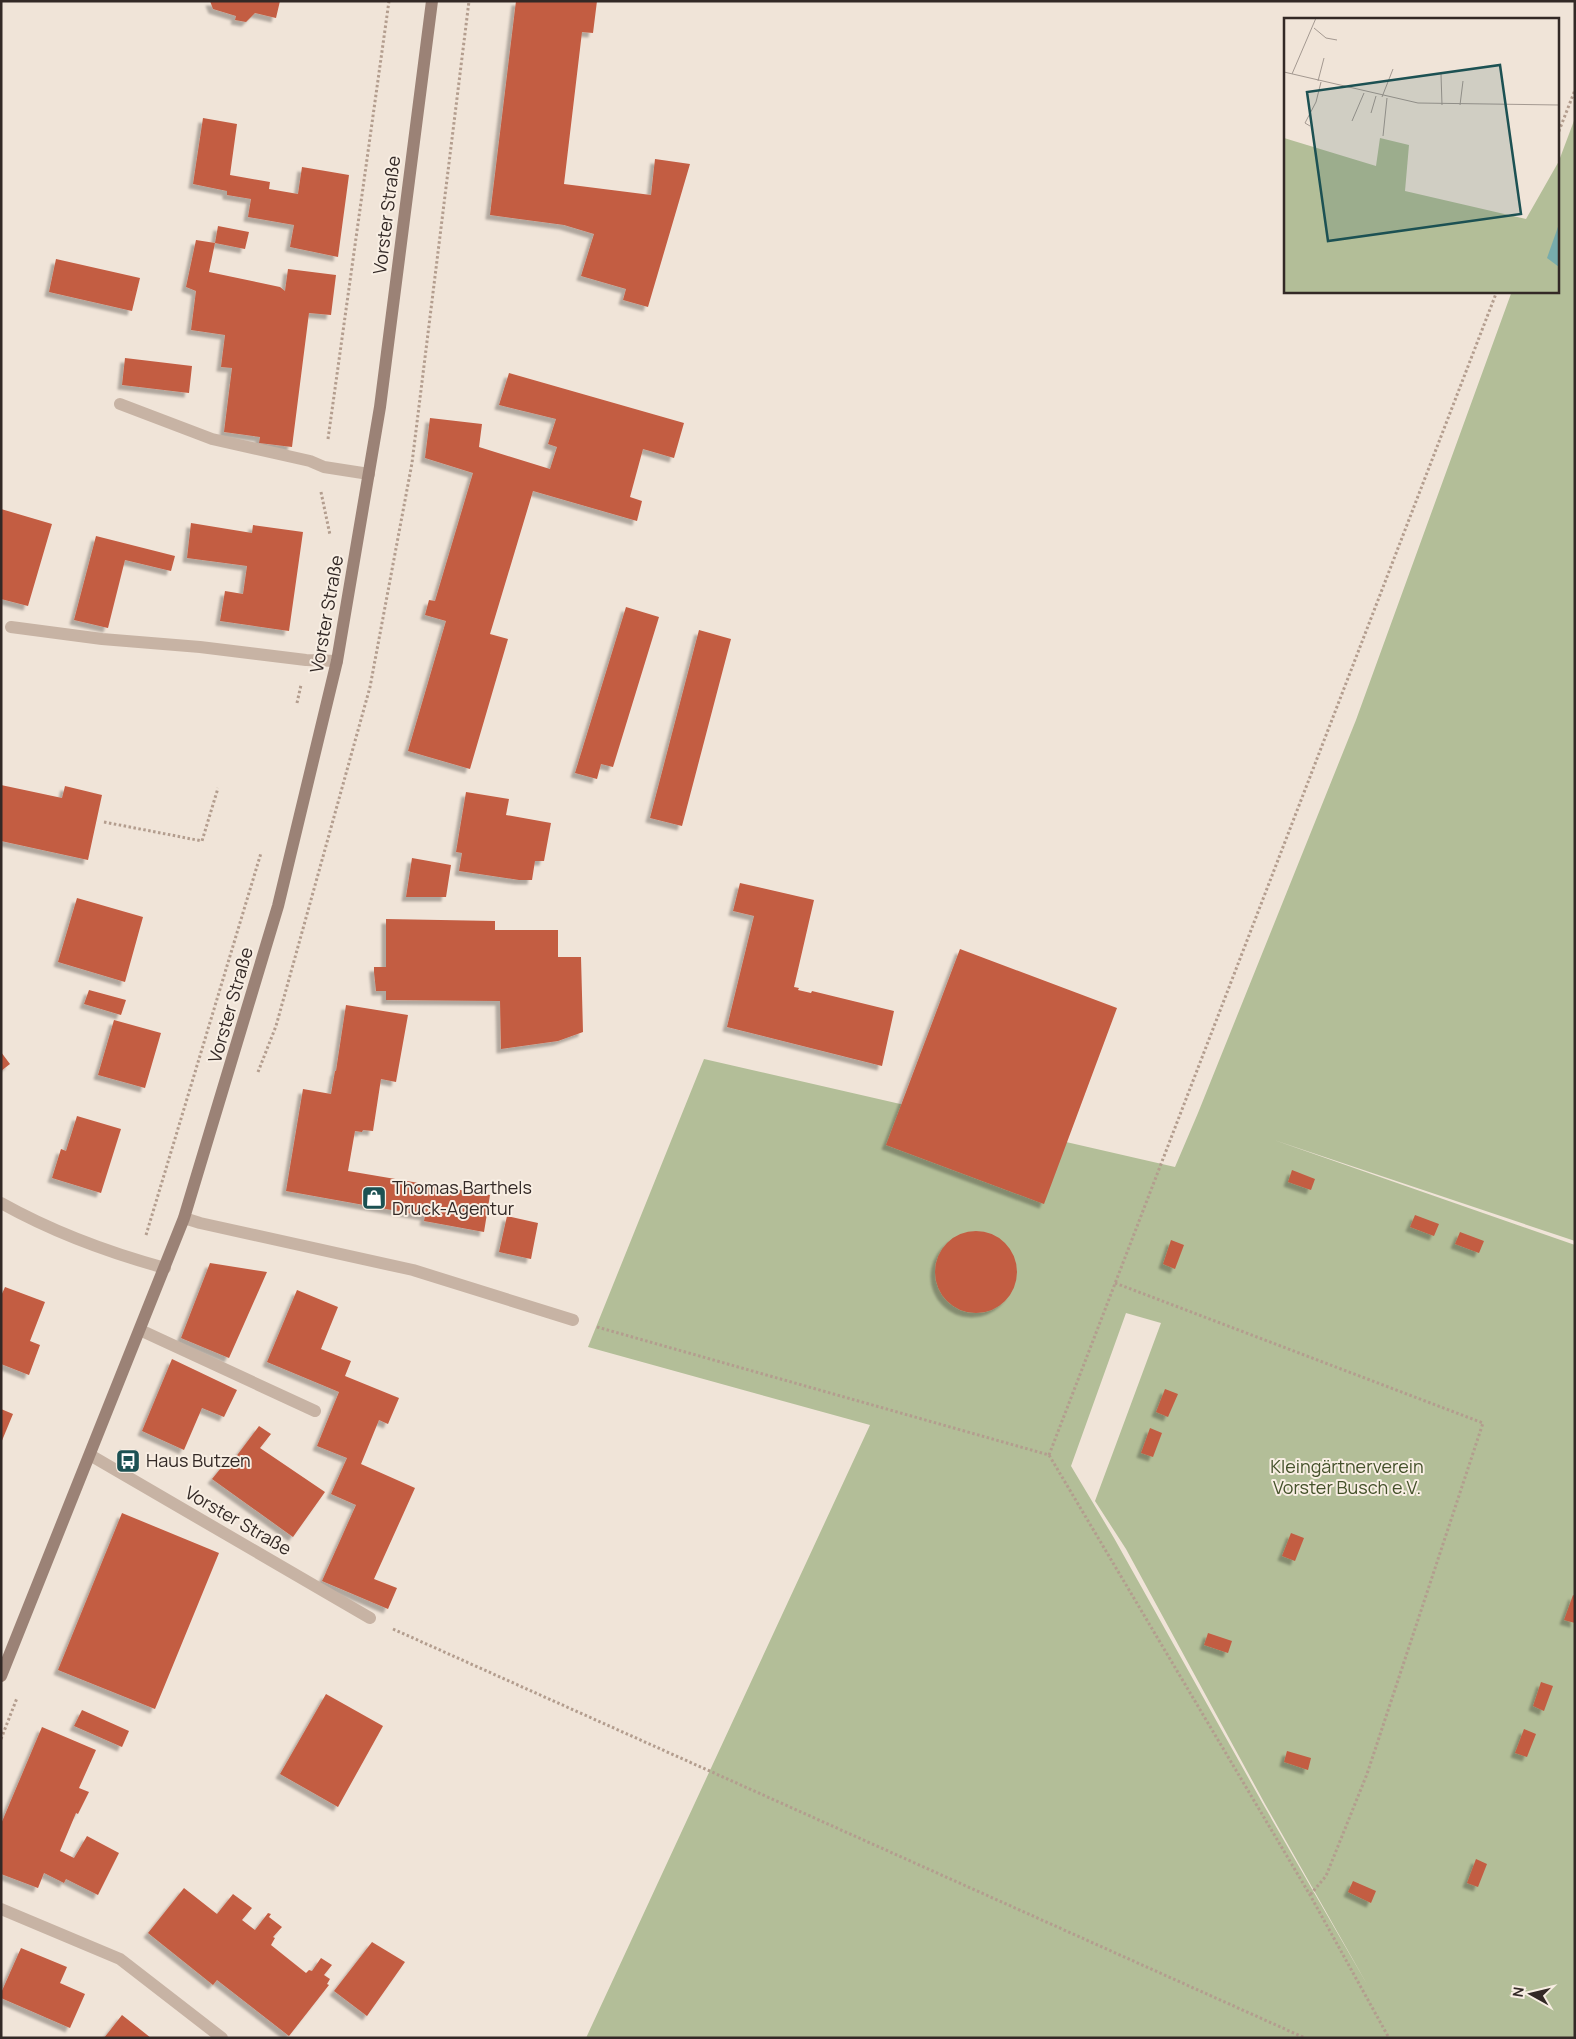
<svg xmlns="http://www.w3.org/2000/svg" width="1576" height="2039" viewBox="0 0 1576 2039" font-family="Manrope,sans-serif">
  <defs>
    <filter id="shadow"><feDropShadow dx="-4.5" dy="4.5" stdDeviation="1" flood-color="#0004"/></filter>
  </defs>
  <rect width="100%" height="100%" fill="#f0e4d8"/>
  <path fill="#b3be98" fill-rule="evenodd" d="M 1575,118 L 1575,1241 L 1274,1140 L 1575,1245 L 1575,2038 L 586,2038 L 870,1425 L 588,1347 L 704,1059 L 1175,1167 L 1198,1113 L 1356,720 L 1512,291 L 1557,291 L 1557,166 ZM 1126,1313 L 1161,1323 L 1095,1501 L 1126,1549 L 1265,1804 L 1368,1986 L 1263,1804 L 1114,1538 L 1071,1466 Z"/>
  <path fill="#c35d43" filter="url(#shadow)" d="M 210,1 L 280,1 L 276,18 L 255,13 L 246,22 L 235,20 L 236,16 L 213,9 Z
    M 516,1 L 597,1 L 593,33 L 582,32 L 564,184 L 651,195 L 655,159 L 690,164 L 648,307 L 623,300 L 626,289 L 581,276 L 594,234 L 564,225 L 490,215 Z
    M 203,118 L 237,124 L 230,175 L 270,182 L 269,189 L 298,194 L 302,167 L 349,175 L 338,257 L 290,247 L 294,225 L 248,217 L 251,199 L 227,195 L 227,191 L 193,184 Z
    M 218,226 L 249,232 L 245,249 L 215,243 Z
    M 196,240 L 215,243 L 209,272 L 280,287 L 285,291 L 288,269 L 336,275 L 331,315 L 309,313 L 292,447 L 259,443 L 260,437 L 224,432 L 232,368 L 221,367 L 225,335 L 191,330 L 196,291 L 186,287 Z
    M 56,259 L 140,278 L 132,311 L 49,292 Z
    M 125,358 L 192,366 L 189,393 L 122,385 Z
    M 509,373 L 684,423 L 674,458 L 643,449 L 630,497 L 642,501 L 637,521 L 533,491 L 490,634 L 508,639 L 470,769 L 408,751 L 446,621 L 425,615 L 429,600 L 435,601 L 473,473 L 425,458 L 430,418 L 482,424 L 479,447 L 550,469 L 557,447 L 548,444 L 556,419 L 499,405 Z
    M 1,509 L 52,524 L 28,606 L 1,599 Z
    M 191,523 L 252,533 L 253,525 L 303,532 L 289,631 L 220,621 L 225,591 L 243,594 L 247,566 L 187,558 Z
    M 96,536 L 175,556 L 171,571 L 125,560 L 108,628 L 74,620 Z
    M 626,607 L 659,617 L 613,767 L 601,764 L 597,779 L 575,773 Z
    M 699,630 L 731,639 L 682,826 L 650,818 Z
    M 1,785 L 62,798 L 65,786 L 102,795 L 88,860 L 1,841 Z
    M 466,792 L 509,799 L 506,815 L 551,823 L 544,861 L 535,861 L 532,880 L 519,880 L 459,871 L 462,853 L 456,852 Z
    M 412,858 L 451,865 L 446,897 L 406,897 Z
    M 740,883 L 814,900 L 794,987 L 799,988 L 798,990 L 811,993 L 812,991 L 894,1011 L 882,1066 L 727,1027 L 754,916 L 733,911 Z
    M 77,898 L 143,917 L 125,982 L 58,962 Z
    M 386,919 L 495,921 L 495,930 L 558,930 L 558,957 L 581,957 L 583,1032 L 558,1041 L 501,1049 L 500,1001 L 386,1000 L 386,991 L 376,991 L 374,972 L 374,967 L 386,967 Z
    M 960,949 L 1117,1008 L 1044,1204 L 886,1145 Z
    M 89,990 L 126,1000 L 121,1015 L 84,1004 Z
    M 346,1005 L 408,1015 L 396,1082 L 381,1079 L 373,1131 L 363,1130 L 362,1132 L 355,1131 L 348,1171 L 490,1195 L 484,1232 L 424,1221 L 425,1216 L 286,1191 L 303,1089 L 331,1094 L 335,1071 L 336,1071 Z
    M 114,1020 L 161,1033 L 145,1088 L 98,1075 Z
    M 1,1052 L 10,1064 L 1,1071 Z
    M 77,1116 L 121,1129 L 101,1193 L 52,1178 L 61,1149 L 66,1151 Z
    M 1292,1170 L 1315,1179 L 1311,1190 L 1288,1182 Z
    M 1415,1215 L 1439,1224 L 1434,1236 L 1410,1227 Z
    M 507,1216 L 538,1223 L 531,1259 L 499,1252 Z
    M935 1272a41 41 0 1 1 82 0a41 41 0 1 1-82 0Z
    M 1460,1232 L 1484,1241 L 1479,1253 L 1455,1244 Z
    M 1171,1240 L 1184,1245 L 1175,1269 L 1163,1264 Z
    M 210,1263 L 267,1272 L 229,1358 L 181,1338 Z
    M 5,1287 L 45,1302 L 30,1341 L 40,1345 L 29,1375 L 1,1364 L 1,1296 Z
    M 297,1290 L 338,1307 L 321,1349 L 351,1361 L 345,1376 L 399,1398 L 388,1424 L 379,1420 L 361,1464 L 415,1488 L 374,1579 L 397,1588 L 388,1609 L 322,1581 L 356,1505 L 331,1494 L 347,1458 L 317,1446 L 339,1392 L 267,1362 Z
    M 172,1359 L 237,1390 L 224,1417 L 202,1408 L 184,1450 L 142,1431 Z
    M 1165,1389 L 1178,1394 L 1168,1417 L 1156,1412 Z
    M 1,1409 L 13,1414 L 1,1443 Z
    M 259,1426 L 271,1434 L 260,1448 L 325,1492 L 293,1537 L 212,1479 L 225,1463 L 229,1466 Z
    M 1150,1428 L 1162,1433 L 1153,1457 L 1141,1453 Z
    M 122,1513 L 219,1553 L 155,1709 L 58,1670 Z
    M 1291,1533 L 1304,1538 L 1295,1561 L 1282,1556 Z
    M 1573,1595 L 1575,1596 L 1575,1623 L 1564,1620 Z
    M 1208,1633 L 1232,1641 L 1228,1653 L 1204,1645 Z
    M 1541,1682 L 1553,1686 L 1544,1711 L 1533,1706 Z
    M 326,1694 L 383,1726 L 338,1807 L 280,1774 Z
    M 82,1710 L 129,1731 L 122,1747 L 74,1726 Z
    M 42,1727 L 96,1750 L 79,1788 L 89,1792 L 78,1814 L 76,1813 L 60,1851 L 74,1858 L 87,1836 L 119,1853 L 98,1895 L 66,1879 L 64,1883 L 44,1873 L 38,1888 L 1,1874 L 1,1824 Z
    M 1524,1729 L 1536,1734 L 1527,1757 L 1515,1753 Z
    M 1287,1751 L 1311,1758 L 1308,1770 L 1284,1762 Z
    M 1476,1859 L 1487,1864 L 1478,1887 L 1467,1883 Z
    M 1353,1881 L 1376,1891 L 1371,1903 L 1348,1892 Z
    M 184,1888 L 217,1914 L 233,1894 L 252,1908 L 242,1920 L 255,1930 L 268,1913 L 271,1914 L 269,1917 L 282,1927 L 273,1937 L 275,1938 L 271,1945 L 306,1973 L 309,1970 L 312,1971 L 321,1958 L 332,1965 L 324,1975 L 330,1979 L 327,1984 L 329,1985 L 289,2036 L 217,1980 L 213,1985 L 148,1933 Z
    M 372,1942 L 405,1962 L 367,2016 L 334,1991 Z
    M 21,1948 L 67,1967 L 60,1983 L 85,1994 L 70,2028 L 1,1998 L 1,1993 Z
    M 122,2015 L 151,2038 L 104,2038 Z"/>
  <g fill="none" stroke-linecap="round" stroke-linejoin="round">
    <path stroke="#b39d8e" stroke-width="3" stroke-dasharray="2.5 2.5" stroke-linecap="butt" d="M 1557,136 L 1575,90
      M 328,439 L 389,1
      M 321,492 L 330,535
      M 297,703 L 301,685
      M 104,822 L 202,841 L 218,788
      M 258,1072 L 276,1026 L 370,687 L 412,463 L 469,1
      M 146,1235 L 261,853
      M 1115,1283 L 1483,1423 L 1367,1774 L 1326,1876 L 1310,1895
      M 597,1327 L 1049,1455 L 1310,1895 L 1389,2038
      M 1049,1455 L 1497,291
      M 393,1629 L 1305,2038
      M 1,1739 L 17,1698"/>
    <path stroke="#c7b3a4" stroke-width="12" d="M 120,404 L 212,439 L 310,461 L 324,467 L 369,474
      M 11,627 L 102,639 L 200,647 L 306,660 L 337,661
      M 1,1203 C 51,1231 110,1253 165,1268
      M 140,1330 L 315,1411"/>
    <path stroke="#c7b3a4" stroke-width="12" d="M 184,1218 L 200,1223 L 413,1270 L 573,1320
      M 90,1455 L 370,1618
      M 1,1909 L 120,1959 L 222,2038"/>
    <path stroke="#9b8276" stroke-width="12" d="M 1,1676 L 184,1218 L 278,906 L 337,661 L 380,407 L 432,1"/>
  </g>
  <defs>
    <symbol id="shop-square" viewBox="-11 -11 22 22"><rect x="-9" y="-9" width="18" height="18" rx="4" fill="#1c5153" stroke="#f8eee3"/><path d="M-5-2.5h2.3a2.7 3.5 0 0 1 5.4 0H5L5.5 6h-11ZM-1.5-2.5h3a1.5 2.3 0 0 0-3 0Z" fill="#fff"/></symbol>
    <symbol id="bus-square" viewBox="-11 -11 22 22"><rect x="-9" y="-9" width="18" height="18" rx="4" fill="#1c5153" stroke="#f8eee3"/><path d="M-5-6H5V4H4V6H2V4H-2V6H-4V4H-5ZM-3.5-4V0h7V-4ZM-3.5 1.2v1.5H-2V1.2ZM2 1.2v1.5H3.5V1.2Z" fill="#fff"/></symbol>
  </defs>
  <g fill-rule="evenodd">
    <use href="#shop-square" x="360" y="1184" width="28" height="28"/>
    <use href="#bus-square" x="114" y="1447" width="28" height="28"/>
  </g>
  <g text-anchor="middle" stroke-width="4" stroke-linejoin="round" paint-order="stroke">
    <g font-size="18" fill="#332926" stroke="#f8eee3">
      <text transform="translate(387 215) rotate(-83)" y="6">Vorster Straße</text>
      <text transform="translate(327 614) rotate(-80)" y="6">Vorster Straße</text>
      <text transform="translate(231 1005) rotate(-74)" y="6">Vorster Straße</text>
      <text transform="translate(238 1521) rotate(30)" y="6">Vorster Straße</text>
    </g>
    <g font-size="18" fill="#332926" stroke="#f8eee3" text-anchor="start">
      <text x="392" y="1194">Thomas Barthels<tspan x="392" dy="21">Druck-Agentur</tspan></text>
      <text x="146" y="1467">Haus Butzen</text>
    </g>
    <g font-size="18" fill="#44512a" stroke="#f8eee3">
      <text x="1347" y="1473">Kleingärtnerverein<tspan x="1347" dy="21">Vorster Busch e.V.</tspan></text>
    </g>
  </g>
  <g transform="translate(1284 18)">
    <rect width="275" height="275" fill="#f0e4d8"/>
    <path d="M 0,120 L 92,148 L 96,120 L 125,127 L 121,173 L 242,201 L 275,143 L 275,275 L 0,275 Z" fill="#b3be98"/>
    <path d="M 275,206 L 275,249 L 263,240 Z" fill="#77acac"/>
    <path fill="none" stroke="#a49991" stroke-width="1" d="M 30,10 L 42,20 L 53,22M 0,54 L 134,85 L 275,87M 8,56 L 32,0M 157,56 L 158,87M 34,63 L 40,40M 98,79 L 109,51M 176,87 L 179,63M 87,95 L 92,78M 68,103 L 80,75M 26,108 L 21,105 L 32,84 L 37,64M 99,118 L 103,80"/>
    <path fill="#1c5153" fill-opacity="0.15" stroke="#1c5153" stroke-width="2.5" d="M 216,47 L 237,196 L 44,223 L 23,74 Z"/>
    <rect width="275" height="275" fill="none" stroke="#332926" stroke-width="2.5"/>
  </g>
  <rect width="1576" height="2039" fill="none" stroke="#332926" stroke-width="5"/>
  <g transform="translate(1531 1994) rotate(278)" stroke="#f8eee3" stroke-width="4" paint-order="stroke">
  <path d="M0-4L9 19L0 12L-9 19Z" fill="#332926"/>
  <text y="-8" font-size="14" font-weight="bold" text-anchor="middle" fill="#332926">N</text>
  </g>
</svg>
